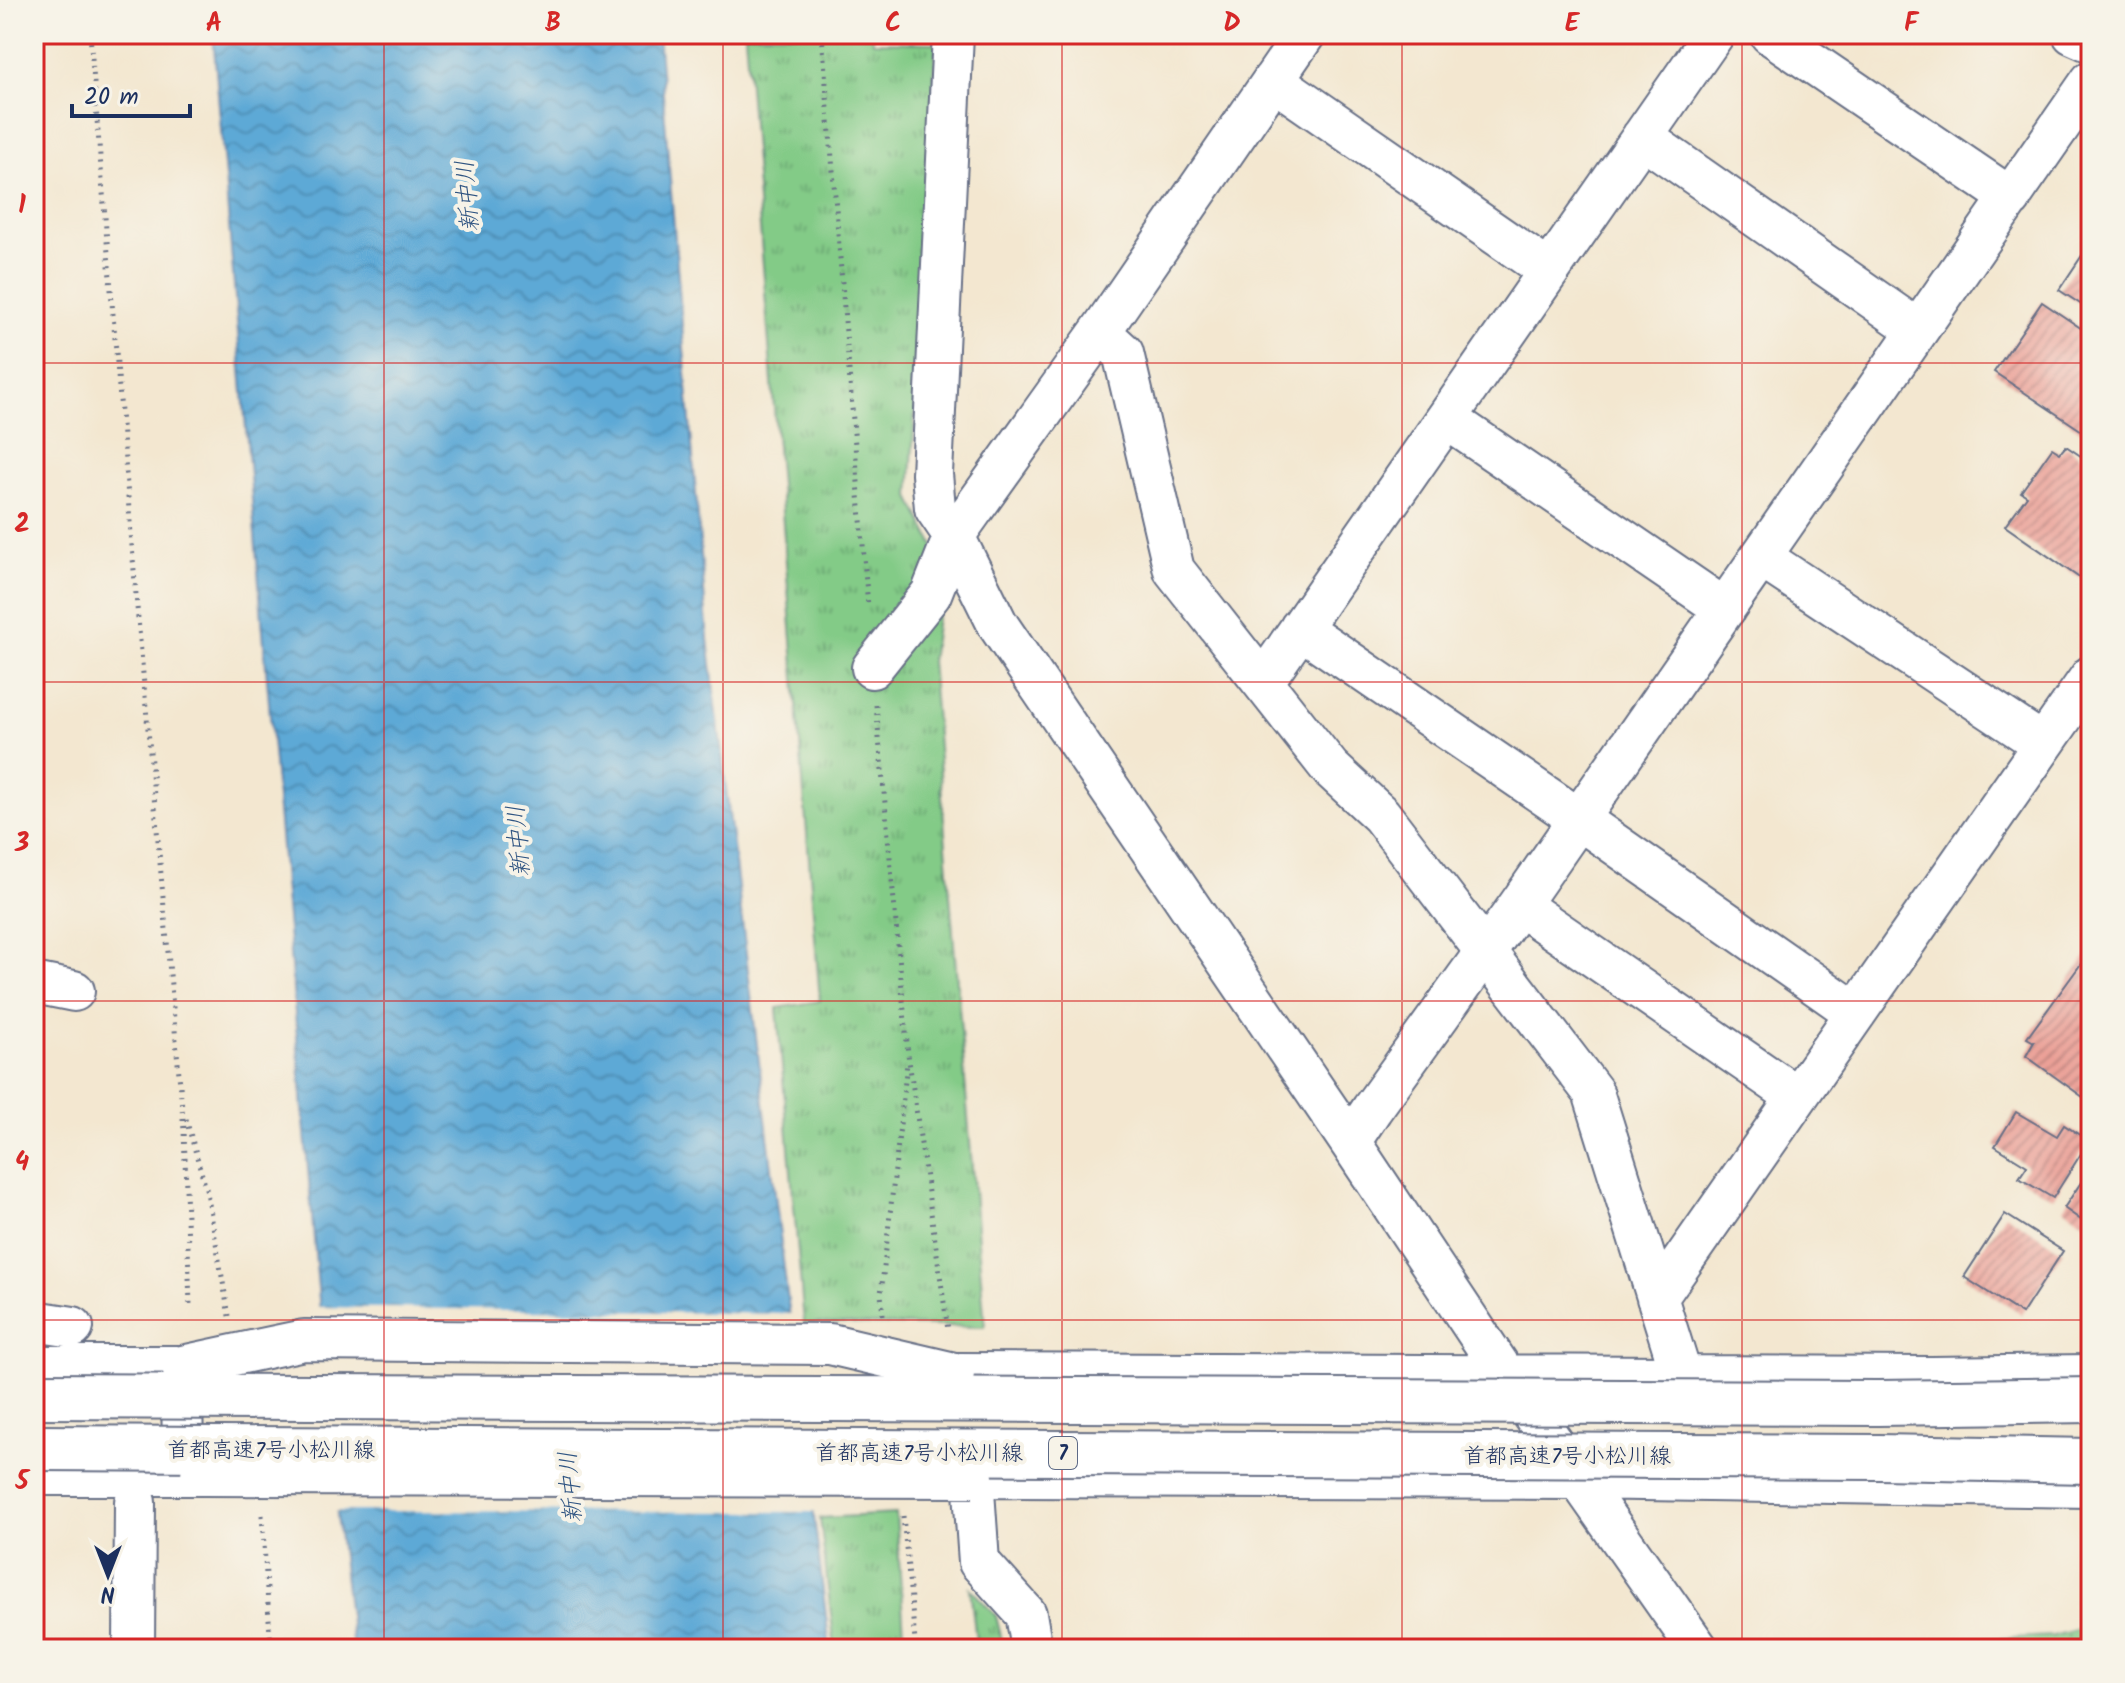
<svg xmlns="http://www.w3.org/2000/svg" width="2125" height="1683" viewBox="0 0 2125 1683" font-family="Kalam,'Klee One',sans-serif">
  <defs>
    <pattern id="grass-tufts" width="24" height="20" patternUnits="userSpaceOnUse" patternTransform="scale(2)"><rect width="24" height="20" fill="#83cb87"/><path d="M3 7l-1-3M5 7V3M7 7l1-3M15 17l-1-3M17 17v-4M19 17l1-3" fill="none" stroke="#6aa572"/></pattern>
    <pattern id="park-dots" width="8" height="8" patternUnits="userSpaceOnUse" patternTransform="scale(2)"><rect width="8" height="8" fill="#83cb87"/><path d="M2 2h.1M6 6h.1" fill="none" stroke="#6aa572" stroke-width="1.8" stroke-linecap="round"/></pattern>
    <pattern id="water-waves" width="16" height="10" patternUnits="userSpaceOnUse" patternTransform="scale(2)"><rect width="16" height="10" fill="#5da9d6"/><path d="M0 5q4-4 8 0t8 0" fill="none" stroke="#4c8ab1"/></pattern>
    <pattern id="building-hatch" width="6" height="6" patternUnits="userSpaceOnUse" patternTransform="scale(2)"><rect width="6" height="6" fill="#eba097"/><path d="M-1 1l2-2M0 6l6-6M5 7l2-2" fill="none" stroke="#be837e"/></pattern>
  </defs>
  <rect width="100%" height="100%" fill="#f7f3e8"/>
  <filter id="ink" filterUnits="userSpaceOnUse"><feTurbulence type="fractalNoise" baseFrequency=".0125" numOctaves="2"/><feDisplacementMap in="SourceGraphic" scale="16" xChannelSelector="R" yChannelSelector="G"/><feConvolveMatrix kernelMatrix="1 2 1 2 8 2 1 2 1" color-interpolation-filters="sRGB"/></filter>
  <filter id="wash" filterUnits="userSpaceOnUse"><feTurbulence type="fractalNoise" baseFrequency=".006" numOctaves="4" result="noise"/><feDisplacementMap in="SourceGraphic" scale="32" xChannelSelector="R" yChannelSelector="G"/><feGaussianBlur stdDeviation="1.8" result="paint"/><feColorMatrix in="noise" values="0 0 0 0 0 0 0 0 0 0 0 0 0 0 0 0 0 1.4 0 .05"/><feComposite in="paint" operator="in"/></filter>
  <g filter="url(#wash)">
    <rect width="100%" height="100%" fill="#f3e7d0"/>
    <path fill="url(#grass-tufts)" stroke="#4f7d72" stroke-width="2" d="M 745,34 L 872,34 L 873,42 L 936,43 L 910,497 L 944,566 L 931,661 L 985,1327 L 804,1323 L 777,1008 L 820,1001 Z
      M 896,1514 L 905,1649 L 835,1649 L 820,1518 Z
      M 970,1588 L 996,1616 L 1004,1649 L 977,1649 Z"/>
    <path fill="url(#park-dots)" stroke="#4f7d72" stroke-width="2" d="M 2091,1626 L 2091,1649 L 1910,1649 L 1946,1641 L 2053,1636 Z"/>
    <path fill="url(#water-waves)" stroke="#3c6c9a" stroke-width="2" d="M 213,34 L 658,34 L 708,639 L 830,1649 L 353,1649 L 337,1515 Z"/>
    <path fill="#f3e7d0" d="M 316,1307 L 794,1314 L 818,1512 L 333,1511 Z"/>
    <g id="blocks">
      <path fill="url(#building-hatch)" d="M 2091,242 L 2091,311 L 2059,290 Z
        M 2042,302 L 2091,335 L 2091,437 L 1994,372 Z
        M 2066,446 L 2091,463 L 2091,586 L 2005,526 L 2027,496 L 2021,492 L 2052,448 L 2060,453 Z
        M 2091,950 L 2091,1095 L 2087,1100 L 2026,1056 L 2034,1042 L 2027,1038 Z
        M 2016,1112 L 2057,1136 L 2064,1125 L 2089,1141 L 2053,1198 L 2019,1178 L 2027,1166 L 1995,1146 Z
        M 2082,1181 L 2091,1187 L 2091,1227 L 2064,1208 Z
        M 2005,1214 L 2063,1251 L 2022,1314 L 1964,1277 Z"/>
    </g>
  </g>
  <g filter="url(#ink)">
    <use href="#blocks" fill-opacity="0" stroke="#676f86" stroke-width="2"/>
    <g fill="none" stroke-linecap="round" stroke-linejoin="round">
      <defs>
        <path id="minor" d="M 953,34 L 932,474 L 935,508 L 954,536 L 998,625 L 1350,1142 L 1506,1376 L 1698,1649
          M 1770,34 L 2011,198
          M 2073,34 L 2091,42
          M 1273,80 L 1549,271
          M 1642,137 L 1918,330
          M 1100,332 L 1123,353 L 1174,570 L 1330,768 L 1381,815 L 1593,1092 L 1682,1377
          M 1447,419 L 1725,609
          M 1761,557 L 2043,744
          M 1300,628 L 1579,819 L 1856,1013
          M 872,668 L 931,594 L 954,536 L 1100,332 L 1305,34
          M 1263,682 L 1714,34
          M 1519,905 L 1797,1097
          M 34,983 L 74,991
          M 1350,1142 L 1372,1109 L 1519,905 L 2091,81
          M 1657,1298 L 2091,676
          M 34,1321 L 73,1327
          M 34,1366 L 182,1366 L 183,1475
          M 954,1373 L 1931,1377 L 2091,1375
          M 34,1475 L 201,1475
          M 134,1649 L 135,1502
          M 1032,1649 L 1026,1614 L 979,1562 L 973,1477 L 1577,1479 L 2091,1487"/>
      </defs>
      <use href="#minor" stroke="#676f86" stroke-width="44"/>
      <path stroke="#676f86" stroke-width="5" stroke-dasharray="2 6" stroke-linecap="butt" d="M 90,34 L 137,607 L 184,1130 L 190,1305
        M 822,34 L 868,607
        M 876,705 L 908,1054 L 948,1330
        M 186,1119 L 207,1192 L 229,1316
        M 883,1315 L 881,1294 L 907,1063
        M 262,1515 L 271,1649
        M 903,1516 L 915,1641 L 918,1649"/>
      <use href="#minor" stroke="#fff" stroke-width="40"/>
      <defs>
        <path id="minor-bridge" d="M 182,1366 L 304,1340 L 830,1344 L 954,1373
          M 201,1475 L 973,1477"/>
        <path id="highway-bridge" d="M 34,1396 L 1878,1403 L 2091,1400
          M 34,1448 L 1879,1457 L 2091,1461"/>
      </defs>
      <use href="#minor-bridge" stroke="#676f86" stroke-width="44" stroke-linecap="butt"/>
      <use href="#highway-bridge" stroke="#676f86" stroke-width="48" stroke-linecap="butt"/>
      <use href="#minor-bridge" stroke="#fff" stroke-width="40"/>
      <use href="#highway-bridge" stroke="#fff" stroke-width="44"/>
    </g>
  </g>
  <path fill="none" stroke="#d62828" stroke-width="2" stroke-opacity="0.55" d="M 384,34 L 384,1649M 723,34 L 723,1649M 1062,34 L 1062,1649M 1402,34 L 1402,1649M 1742,34 L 1742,1649M 34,363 L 2091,363M 34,682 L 2091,682M 34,1001 L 2091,1001M 34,1320 L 2091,1320"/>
  <g text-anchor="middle" stroke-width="8" stroke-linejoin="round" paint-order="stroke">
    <rect fill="#f7f3e8" stroke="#5d6a87" stroke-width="2" x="1049" y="1437" width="28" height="32" rx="6"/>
    <g font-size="20" font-weight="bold" fill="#1b2f5e">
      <text x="1063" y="1460">7</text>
    </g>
    <g font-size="22" fill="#1b2f5e" stroke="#f7f3e8">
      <text x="271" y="1457">首都高速7号小松川線</text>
      <text x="919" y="1460">首都高速7号小松川線</text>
      <text x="1567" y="1463">首都高速7号小松川線</text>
    </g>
    <g font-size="24" font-style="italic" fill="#2f5482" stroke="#f7f3e8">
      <text transform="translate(467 196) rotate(-95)" y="8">新中川</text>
      <text transform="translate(518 841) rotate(-95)" y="8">新中川</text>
      <text transform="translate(570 1487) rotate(-95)" y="8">新中川</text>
    </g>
  </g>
  <rect width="2125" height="1683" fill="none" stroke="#f7f3e8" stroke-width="88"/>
  <g transform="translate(108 1575) rotate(180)" stroke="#f7f3e8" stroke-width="6" paint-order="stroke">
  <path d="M0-6L14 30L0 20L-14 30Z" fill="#1b2f5e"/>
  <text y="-12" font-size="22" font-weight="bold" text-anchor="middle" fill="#1b2f5e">N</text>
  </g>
  <path d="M72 104v12h118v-12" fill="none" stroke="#1b2f5e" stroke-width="4"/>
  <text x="84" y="104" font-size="24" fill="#1b2f5e" stroke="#f7f3e8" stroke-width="6" paint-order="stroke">20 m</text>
  <rect x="44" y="44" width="2037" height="1595" fill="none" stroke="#d62828" stroke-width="3"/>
  <g font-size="26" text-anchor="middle" font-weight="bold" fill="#d62828">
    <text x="214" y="31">A</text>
    <text x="553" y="31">B</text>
    <text x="893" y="31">C</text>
    <text x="1232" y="31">D</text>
    <text x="1572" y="31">E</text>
    <text x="1911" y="31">F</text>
    <text x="22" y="213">1</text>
    <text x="22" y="532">2</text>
    <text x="22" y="851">3</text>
    <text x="22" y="1170">4</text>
    <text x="22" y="1489">5</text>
  </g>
</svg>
